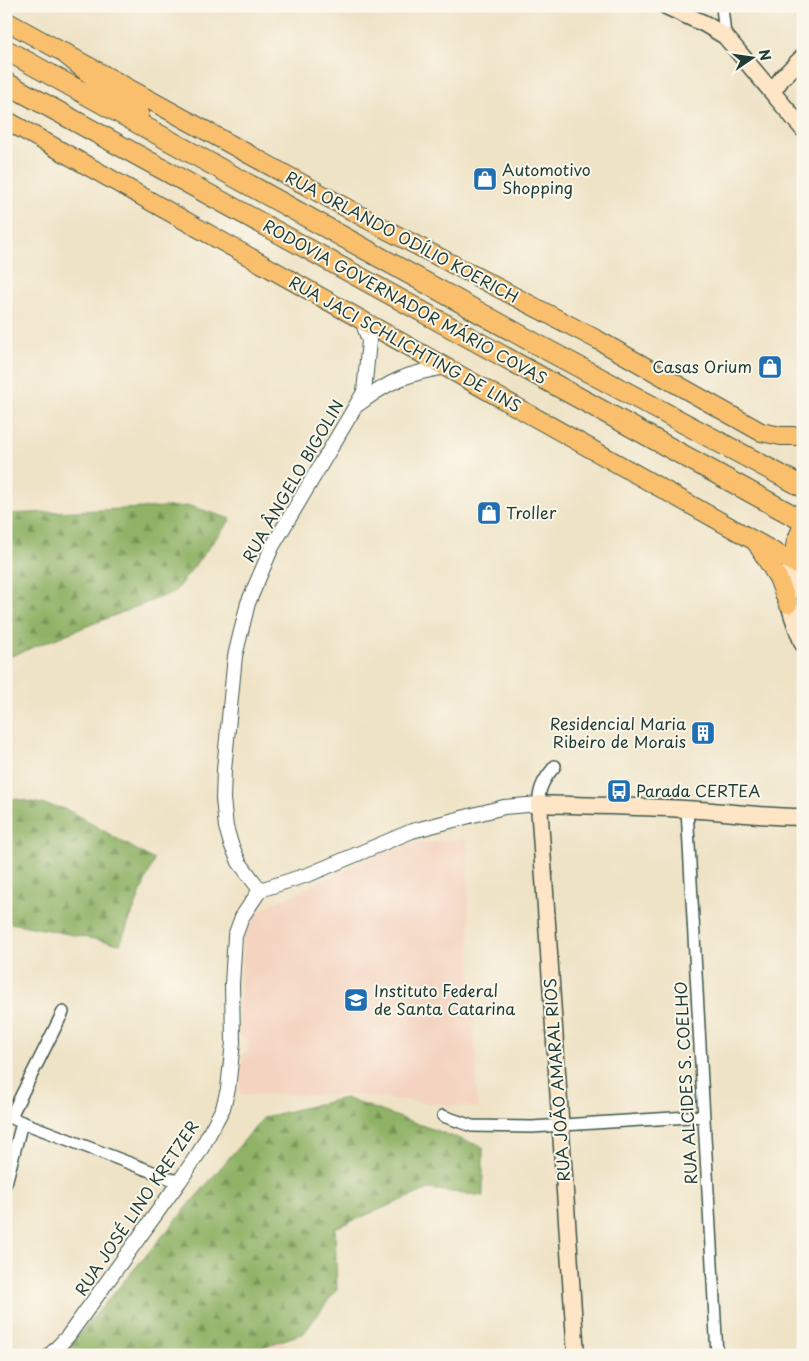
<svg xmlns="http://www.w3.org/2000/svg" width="809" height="1361" viewBox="0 0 809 1361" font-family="'Playpen Sans',sans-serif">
  <defs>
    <pattern id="forest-firs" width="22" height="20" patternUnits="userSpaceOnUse" patternTransform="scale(1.25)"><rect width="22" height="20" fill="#90b266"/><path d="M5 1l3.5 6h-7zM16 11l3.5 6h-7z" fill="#759255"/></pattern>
  </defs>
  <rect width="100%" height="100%" fill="#fbf7ec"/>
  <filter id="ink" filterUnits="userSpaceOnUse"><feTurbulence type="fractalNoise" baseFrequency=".02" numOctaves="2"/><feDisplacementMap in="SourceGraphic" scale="10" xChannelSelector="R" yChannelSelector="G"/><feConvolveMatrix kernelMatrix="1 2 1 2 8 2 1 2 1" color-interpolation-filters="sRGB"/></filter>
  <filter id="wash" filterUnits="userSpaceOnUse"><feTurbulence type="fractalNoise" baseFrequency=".0096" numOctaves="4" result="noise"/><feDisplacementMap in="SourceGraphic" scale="20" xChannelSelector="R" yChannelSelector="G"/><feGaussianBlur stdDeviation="1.12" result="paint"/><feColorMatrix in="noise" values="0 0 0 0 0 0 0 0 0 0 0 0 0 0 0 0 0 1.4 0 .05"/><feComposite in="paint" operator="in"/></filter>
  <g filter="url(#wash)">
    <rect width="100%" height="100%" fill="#efe3c6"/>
    <path fill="#f4d3c0" d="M 467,839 L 471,973 L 478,1108 L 353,1095 L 240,1094 L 243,1053 L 248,1053 L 248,1040 L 239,1035 L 238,1028 L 244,930 L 251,916 L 282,899 L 400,845 Z
      M 268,1328 L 296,1355 L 187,1355 Z"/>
    <path fill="url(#forest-firs)" stroke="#58784d" d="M 190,506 L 231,519 L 174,592 L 6,658 L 6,514 Z
      M 6,797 L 66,809 L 154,860 L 120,944 L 6,922 Z
      M 345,1098 L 483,1147 L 483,1196 L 429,1189 L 335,1228 L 337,1289 L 304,1333 L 239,1355 L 61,1355 L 264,1117 Z"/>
  </g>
  <g filter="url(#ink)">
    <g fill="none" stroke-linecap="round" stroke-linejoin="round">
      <defs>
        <path id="minor" d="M 722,6 L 725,36
          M 539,804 C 538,788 545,778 555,766
          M 687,809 L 717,1355
          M 6,1116 L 179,1182
          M 443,1116 L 472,1126 L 532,1127 L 704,1116
          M 10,1118 L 63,1012
          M 6,1183 L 22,1123"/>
        <path id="tertiary" d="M 359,404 C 389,381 408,373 446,367
          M 260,890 L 239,862 L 231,844 L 226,827 L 223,799 L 224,770 L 235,656 L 248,603 L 272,547 L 364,392 L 369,341 L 362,320
          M 50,1355 L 68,1336 L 179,1182 L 200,1151 L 223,1108 L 228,1089 L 233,1042 L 232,984 L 235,936 L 242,917 L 260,890 L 310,874 L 412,831 L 504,807 L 539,804"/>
        <path id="secondary" d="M 666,6 L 705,24 L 725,36 L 803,129
          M 773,91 L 782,78 L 803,57
          M 792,562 C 782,596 791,612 803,644
          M 576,1355 L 539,804 C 588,806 636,806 684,809 C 724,811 763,817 803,817"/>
        <path id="primary" d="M 6,21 L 385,229 L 598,340 L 761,432 L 781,436 L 803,436
          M 6,120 L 803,568
          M 757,544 L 778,578 L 788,604
          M 792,562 L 796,541 L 803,525"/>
        <path id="motorway" d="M 6,50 L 538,345 L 803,487
          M 66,54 L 139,113
          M 6,83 L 803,521"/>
      </defs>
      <use href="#minor" stroke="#3e564a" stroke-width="14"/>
      <use href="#tertiary" stroke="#3e564a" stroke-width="16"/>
      <use href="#secondary" stroke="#3e564a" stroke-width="19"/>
      <use href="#primary" stroke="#3e564a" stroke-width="20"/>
      <use href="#motorway" stroke="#3e564a" stroke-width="22"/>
      <use href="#minor" stroke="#fff" stroke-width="11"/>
      <use href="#tertiary" stroke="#fff" stroke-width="14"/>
      <use href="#secondary" stroke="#fde5c5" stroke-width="16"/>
      <use href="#primary" stroke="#f9bf6d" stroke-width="18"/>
      <use href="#motorway" stroke="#f9bf6d" stroke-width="20"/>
    </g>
  </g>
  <defs>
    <symbol id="shop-square" viewBox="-11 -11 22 22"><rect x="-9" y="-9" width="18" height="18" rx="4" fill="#1f6fb2" stroke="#fbf7ec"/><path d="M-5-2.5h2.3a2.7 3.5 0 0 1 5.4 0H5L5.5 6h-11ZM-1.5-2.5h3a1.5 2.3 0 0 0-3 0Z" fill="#fff"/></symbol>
    <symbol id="building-square" viewBox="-11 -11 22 22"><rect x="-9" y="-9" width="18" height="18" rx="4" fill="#1f6fb2" stroke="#fbf7ec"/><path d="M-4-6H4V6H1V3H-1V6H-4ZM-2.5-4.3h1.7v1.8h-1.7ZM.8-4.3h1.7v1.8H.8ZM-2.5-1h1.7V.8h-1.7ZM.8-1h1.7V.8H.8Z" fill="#fff"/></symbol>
    <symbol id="bus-square" viewBox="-11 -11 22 22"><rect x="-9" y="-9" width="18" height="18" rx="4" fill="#1f6fb2" stroke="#fbf7ec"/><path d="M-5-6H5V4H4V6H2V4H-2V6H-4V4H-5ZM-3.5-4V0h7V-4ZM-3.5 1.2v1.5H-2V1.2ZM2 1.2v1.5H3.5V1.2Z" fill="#fff"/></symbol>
    <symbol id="university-square" viewBox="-11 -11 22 22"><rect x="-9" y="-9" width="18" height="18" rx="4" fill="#1f6fb2" stroke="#fbf7ec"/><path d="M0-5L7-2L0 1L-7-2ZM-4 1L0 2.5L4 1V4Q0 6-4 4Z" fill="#fff"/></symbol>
  </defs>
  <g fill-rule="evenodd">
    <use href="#shop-square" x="471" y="165" width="28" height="28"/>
    <use href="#shop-square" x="756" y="353" width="28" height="28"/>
    <use href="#shop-square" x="475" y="499" width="28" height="28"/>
    <use href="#building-square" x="689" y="719" width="28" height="28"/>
    <use href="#bus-square" x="605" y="777" width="28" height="28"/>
    <use href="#university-square" x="342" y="986" width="28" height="28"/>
  </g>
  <g text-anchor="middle" stroke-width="4" stroke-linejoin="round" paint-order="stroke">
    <g font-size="16" fill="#1f3d34" stroke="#fbf7ec" text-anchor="start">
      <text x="502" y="176">Automotivo<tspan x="502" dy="18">Shopping</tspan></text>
      <text x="752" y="373" text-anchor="end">Casas Orium</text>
      <text x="506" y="519">Troller</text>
      <text x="686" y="730" text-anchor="end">Residencial Maria<tspan x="686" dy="18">Ribeiro de Morais</tspan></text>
      <text x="636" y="797">Parada CERTEA</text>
      <text x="374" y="997">Instituto Federal<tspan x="374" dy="18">de Santa Catarina</tspan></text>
    </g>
    <g font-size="16" fill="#1f3d34" stroke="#fbf7ec">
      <text transform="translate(402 237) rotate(28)" y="6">RUA ORLANDO ODÍLIO KOERICH</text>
      <text transform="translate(405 302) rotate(29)" y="6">RODOVIA GOVERNADOR MÁRIO COVAS</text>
      <text transform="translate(405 344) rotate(29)" y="6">RUA JACI SCHLICHTING DE LINS</text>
      <text transform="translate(293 481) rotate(-60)" y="6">RUA ÂNGELO BIGOLIN</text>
      <text transform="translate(557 1080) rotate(-94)" y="6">RUA JOÃO AMARAL RIOS</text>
      <text transform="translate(686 1083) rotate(-93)" y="6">RUA ALCIDES S. COELHO</text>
      <text transform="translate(137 1208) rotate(-56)" y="6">RUA JOSÉ LINO KRETZER</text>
    </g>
  </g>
  <rect width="809" height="1361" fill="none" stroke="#fbf7ec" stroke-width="25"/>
  <g transform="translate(752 58) rotate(77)" stroke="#fbf7ec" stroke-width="4" paint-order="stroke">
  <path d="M0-4L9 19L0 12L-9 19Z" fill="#1f3d34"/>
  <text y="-8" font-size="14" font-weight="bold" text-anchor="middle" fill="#1f3d34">N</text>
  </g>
</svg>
